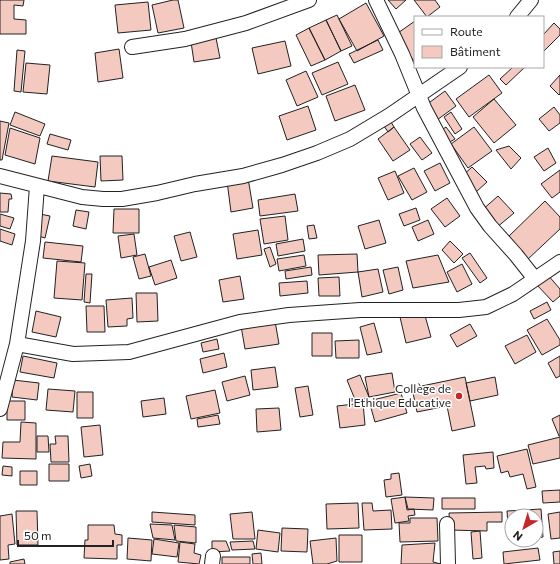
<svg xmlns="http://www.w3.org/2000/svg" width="560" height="564" viewBox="0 0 560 564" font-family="Commissioner,sans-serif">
  <rect width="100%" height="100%" fill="#fff"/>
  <path fill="#f3c9c0" stroke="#222" d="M 0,0 L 24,0 L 23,6 L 14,5 L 14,19 L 26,20 L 26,34 L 0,34 Z
    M 173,0 L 178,0 L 184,28 L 158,33 L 152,5 Z
    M 388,0 L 406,0 L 396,9 Z
    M 414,0 L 435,0 L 440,7 L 427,17 Z
    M 148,2 L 151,30 L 118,33 L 115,5 Z
    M 366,3 L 384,36 L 357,51 L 339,19 Z
    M 337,15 L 352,46 L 341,51 L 326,20 Z
    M 326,20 L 341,51 L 325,60 L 309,28 Z
    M 415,21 L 415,60 L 414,61 L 395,35 Z
    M 554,23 L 560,29 L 560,35 L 543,52 L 543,35 Z
    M 309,28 L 325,60 L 311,66 L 296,35 Z
    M 216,38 L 220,58 L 194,62 L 191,42 Z
    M 378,40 L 383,50 L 354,63 L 349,54 Z
    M 285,41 L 291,66 L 258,74 L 252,48 Z
    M 119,49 L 123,78 L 98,82 L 95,53 Z
    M 17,50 L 25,51 L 21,92 L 14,91 Z
    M 338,62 L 348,84 L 322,95 L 312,73 Z
    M 26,63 L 50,65 L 47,94 L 23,92 Z
    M 513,67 L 525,67 L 506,85 L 500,79 Z
    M 306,71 L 318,97 L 297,106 L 286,80 Z
    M 489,75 L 502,93 L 469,117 L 456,99 Z
    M 560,75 L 560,94 L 559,95 L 550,86 Z
    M 355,85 L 365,110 L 335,121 L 326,96 Z
    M 445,91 L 456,106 L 437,120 L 426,105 Z
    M 494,99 L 516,125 L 494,143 L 473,117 Z
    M 308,106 L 316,130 L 287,140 L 279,116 Z
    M 554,107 L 560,115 L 560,123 L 549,131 L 539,119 Z
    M 15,112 L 45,124 L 40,136 L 10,125 Z
    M 451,112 L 462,129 L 455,134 L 444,117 Z
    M 0,121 L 9,123 L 2,160 L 0,160 Z
    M 391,122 L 394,127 L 388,132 L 384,126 Z
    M 394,127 L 410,150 L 393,161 L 378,139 Z
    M 446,127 L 455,139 L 448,143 L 440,131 Z
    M 474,127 L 492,151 L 468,168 L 451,144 Z
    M 10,128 L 40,138 L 35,164 L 5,155 Z
    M 50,134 L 71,140 L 68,150 L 47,144 Z
    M 420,137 L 432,153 L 422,160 L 410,144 Z
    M 509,146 L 521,158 L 511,169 L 496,150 Z
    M 548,148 L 556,163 L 544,171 L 534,157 Z
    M 52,156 L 98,162 L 95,187 L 48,181 Z
    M 100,156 L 122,156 L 123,180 L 101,181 Z
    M 440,163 L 450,183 L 435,191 L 424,171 Z
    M 472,167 L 487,182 L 476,192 L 461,177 Z
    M 414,168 L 427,192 L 412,200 L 398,176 Z
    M 560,170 L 560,192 L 552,198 L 541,184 Z
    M 395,171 L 404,193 L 388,200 L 378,178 Z
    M 248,178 L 253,208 L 231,212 L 227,181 Z
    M 0,193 L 11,194 L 12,199 L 9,199 L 8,212 L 0,212 Z
    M 295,194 L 298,211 L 260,216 L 258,200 Z
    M 498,196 L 514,213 L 496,228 L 481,211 Z
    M 447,198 L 460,216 L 445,227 L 431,209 Z
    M 545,201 L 560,217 L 560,229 L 527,260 L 507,238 Z
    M 416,208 L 420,220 L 404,226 L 399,214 Z
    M 114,209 L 139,209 L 139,233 L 113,233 Z
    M 76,210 L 89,212 L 86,229 L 73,226 Z
    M 0,214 L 14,218 L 10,229 L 0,226 Z
    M 40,214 L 50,216 L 45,238 L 35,235 Z
    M 285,216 L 288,240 L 264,244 L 260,219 Z
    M 379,220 L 386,243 L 365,249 L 358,226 Z
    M 428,220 L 434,234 L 418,241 L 412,227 Z
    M 314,225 L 317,238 L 309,239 L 307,226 Z
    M 0,229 L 15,234 L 12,245 L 0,241 Z
    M 258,230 L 262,255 L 237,259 L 233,234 Z
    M 190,232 L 197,257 L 181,261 L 174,236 Z
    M 134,234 L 137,255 L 121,258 L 118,236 Z
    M 303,239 L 305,251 L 278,256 L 276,244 Z
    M 450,241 L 463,254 L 454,263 L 442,250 Z
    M 45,242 L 83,246 L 81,262 L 43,258 Z
    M 270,247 L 276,264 L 270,267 L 264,249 Z
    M 470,253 L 487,278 L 480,283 L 462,258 Z
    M 145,254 L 151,276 L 139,279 L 133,257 Z
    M 357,254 L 358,272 L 319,275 L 318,255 Z
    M 304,255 L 306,266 L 279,271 L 277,259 Z
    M 438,255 L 449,282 L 413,288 L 406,261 Z
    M 171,260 L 177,278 L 155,285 L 149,267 Z
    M 57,261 L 85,263 L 82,300 L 54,298 Z
    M 462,264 L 472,284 L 457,292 L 447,272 Z
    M 311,267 L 312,275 L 286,279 L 285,271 Z
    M 398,267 L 403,290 L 389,294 L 383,270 Z
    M 378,269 L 383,292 L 362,297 L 358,272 Z
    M 86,274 L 92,274 L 90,303 L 84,302 Z
    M 547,274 L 560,289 L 560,296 L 553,302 L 536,284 Z
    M 240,276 L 244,299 L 223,302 L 219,280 Z
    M 339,277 L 340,296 L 319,296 L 318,278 Z
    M 307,281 L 308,293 L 280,296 L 279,283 Z
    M 136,293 L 157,293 L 158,321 L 137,322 Z
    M 132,298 L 133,318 L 127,319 L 127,326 L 108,327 L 106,300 Z
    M 547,302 L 551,310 L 534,319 L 530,311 Z
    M 86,306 L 104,306 L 105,332 L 87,332 Z
    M 36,311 L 61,317 L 56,337 L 32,332 Z
    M 424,312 L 431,337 L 406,343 L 400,317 Z
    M 547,319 L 560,340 L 560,345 L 542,355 L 527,330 Z
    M 275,321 L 279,344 L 245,349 L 241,326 Z
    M 374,323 L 382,352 L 367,355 L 360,327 Z
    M 470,324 L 477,336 L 457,347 L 450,335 Z
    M 312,333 L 332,333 L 332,356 L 312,356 Z
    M 527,335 L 536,352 L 515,364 L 505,346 Z
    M 217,339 L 219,349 L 203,352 L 201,343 Z
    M 359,340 L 359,358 L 336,358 L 335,341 Z
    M 224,353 L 227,367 L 203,373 L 200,359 Z
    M 23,356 L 57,363 L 54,378 L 20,372 Z
    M 560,356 L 560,376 L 556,378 L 548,363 Z
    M 275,367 L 278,387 L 253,390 L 251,370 Z
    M 392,373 L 395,392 L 369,397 L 365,377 Z
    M 360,375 L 369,397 L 356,402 L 347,380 Z
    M 245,376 L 250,395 L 227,401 L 222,382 Z
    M 465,377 L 475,426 L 452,431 L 447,406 L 417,412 L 412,388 Z
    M 495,377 L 498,395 L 470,401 L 466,383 Z
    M 13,380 L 39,383 L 37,400 L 12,397 Z
    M 308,386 L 313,415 L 300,417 L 295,388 Z
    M 48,389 L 75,391 L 73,412 L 46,410 Z
    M 215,390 L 220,413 L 191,419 L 186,396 Z
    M 77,392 L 93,392 L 93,418 L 77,418 Z
    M 401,393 L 407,413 L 375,422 L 369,401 Z
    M 164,398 L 166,414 L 143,417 L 141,401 Z
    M 7,401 L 25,401 L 25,420 L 7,420 Z
    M 363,403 L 365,425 L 340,428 L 337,406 Z
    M 279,408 L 281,430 L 257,432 L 256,409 Z
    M 218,415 L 220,424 L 198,427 L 197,419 Z
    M 560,415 L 560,436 L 559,436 L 552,419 Z
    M 21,422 L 36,423 L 36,459 L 2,458 L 3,442 L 20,442 Z
    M 100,425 L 103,455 L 84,457 L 81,427 Z
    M 37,436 L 48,436 L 49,452 L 37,452 Z
    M 55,436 L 68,436 L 69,462 L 51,462 L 50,444 L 56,444 Z
    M 560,437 L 560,458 L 533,464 L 528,445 Z
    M 527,449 L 536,487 L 527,489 L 523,474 L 510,477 L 508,471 L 501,473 L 497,456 Z
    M 493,452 L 494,468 L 486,469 L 485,466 L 475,467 L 477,483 L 466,484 L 463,455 Z
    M 49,464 L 69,464 L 69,481 L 49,481 Z
    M 90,464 L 92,476 L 81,478 L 79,466 Z
    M 3,466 L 12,467 L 12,476 L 2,475 Z
    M 20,471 L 37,471 L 37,485 L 20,485 Z
    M 399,473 L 402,495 L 386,497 L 384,480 L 391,479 L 391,474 Z
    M 560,490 L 560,502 L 543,503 L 542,491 Z
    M 405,497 L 434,498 L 433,510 L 408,509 Z
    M 405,497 L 407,510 L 414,509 L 415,515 L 408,516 L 409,521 L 395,523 L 391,499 Z
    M 442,498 L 475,498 L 475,509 L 442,509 Z
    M 358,503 L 359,528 L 327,529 L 326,504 Z
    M 362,503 L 372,503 L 373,511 L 391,510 L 392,529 L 364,530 Z
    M 541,509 L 543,537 L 536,538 L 536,516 L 512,516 L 512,539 L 509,540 L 507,511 Z
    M 16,511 L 37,511 L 38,545 L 17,545 Z
    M 152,512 L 195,515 L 195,525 L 152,522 Z
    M 252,512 L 255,539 L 233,539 L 230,514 Z
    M 502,512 L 502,522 L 487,522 L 487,531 L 450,530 L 449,513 Z
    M 560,512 L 560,538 L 551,539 L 548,514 Z
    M 12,514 L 15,544 L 8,545 L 9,559 L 0,560 L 0,516 Z
    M 410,518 L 437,518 L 438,541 L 400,542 L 399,523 L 410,523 Z
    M 150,524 L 172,525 L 175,540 L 153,538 Z
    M 88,525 L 114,525 L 115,534 L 122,535 L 122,545 L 117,545 L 117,559 L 84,558 L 85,540 L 88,540 Z
    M 174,525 L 196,527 L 196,543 L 176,541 Z
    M 282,528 L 308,529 L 307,552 L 281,551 Z
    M 258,530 L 280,533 L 278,552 L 256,549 Z
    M 480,531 L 482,558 L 473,559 L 471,532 Z
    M 339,535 L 362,535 L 362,562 L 339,562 Z
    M 128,538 L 152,540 L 151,561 L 127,559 Z
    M 336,538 L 337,561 L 327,564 L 313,564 L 310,541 Z
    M 154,539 L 179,543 L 177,557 L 152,554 Z
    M 212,541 L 226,541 L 230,551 L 212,552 Z
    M 253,541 L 255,549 L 232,550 L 230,542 Z
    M 180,542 L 195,544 L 194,553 L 201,555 L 199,564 L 178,562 Z
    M 435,543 L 433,562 L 441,564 L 401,564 L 402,545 Z
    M 538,548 L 540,560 L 504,564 L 503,552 Z
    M 560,551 L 560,564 L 554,564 L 553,552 Z
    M 261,553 L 262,564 L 253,564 L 252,554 Z
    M 222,557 L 250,557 L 250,564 L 222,564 Z
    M 24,559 L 25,564 L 10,564 L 10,562 Z"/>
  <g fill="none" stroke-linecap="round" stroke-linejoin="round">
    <defs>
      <path id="minor" d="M 376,0 L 402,54 L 424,108 L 477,208 L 490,226 L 516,255 L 535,279
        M 517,17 L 531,0
        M 132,47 L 185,39 L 246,23 L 309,0
        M 0,176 L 82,197 L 103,199 L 122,199 L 157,193 L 195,184 L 243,176 L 282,165 L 317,153 L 350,139 L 390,115 L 460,67
        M 17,344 L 73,354 L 129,352 L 240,322 L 289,315 L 360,310 L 459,310 L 486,307 L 513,294 L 560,262
        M 0,409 L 17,344 L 33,241 L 37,186
        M 447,524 L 448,564
        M 212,564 L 213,556"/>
    </defs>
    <use href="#minor" stroke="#222" stroke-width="16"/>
    <use href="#minor" stroke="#fff" stroke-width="14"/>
  </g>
  <circle fill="#c62828" stroke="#fff" stroke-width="1.5" cx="459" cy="396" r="4"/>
  <g text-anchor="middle" stroke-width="3" stroke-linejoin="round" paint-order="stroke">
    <g font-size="12" fill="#222" stroke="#fff" text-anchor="end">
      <text x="451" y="393">Collège de<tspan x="451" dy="14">l'Ethique Educative</tspan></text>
    </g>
  </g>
  <rect x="414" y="16" width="130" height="52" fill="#ffffff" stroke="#a7a7a7"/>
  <rect x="422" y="29" width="20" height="6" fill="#ffffff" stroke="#a7a7a7"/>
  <text x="450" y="36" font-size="12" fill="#222222">Route</text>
  <rect x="422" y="46" width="20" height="12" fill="#f3c9c0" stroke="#a7a7a7"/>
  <text x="450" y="56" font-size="12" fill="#222222">Bâtiment</text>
  <g transform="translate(524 528) rotate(218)"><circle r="19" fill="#ffffff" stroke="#a7a7a7"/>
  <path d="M0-3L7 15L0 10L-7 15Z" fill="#c62828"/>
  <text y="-6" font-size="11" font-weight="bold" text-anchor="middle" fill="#222222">N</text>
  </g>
  <path d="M18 540v6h95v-6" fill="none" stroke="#222222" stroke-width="2"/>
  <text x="24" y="540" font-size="12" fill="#222222" stroke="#ffffff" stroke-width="3" paint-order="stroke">50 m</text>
</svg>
